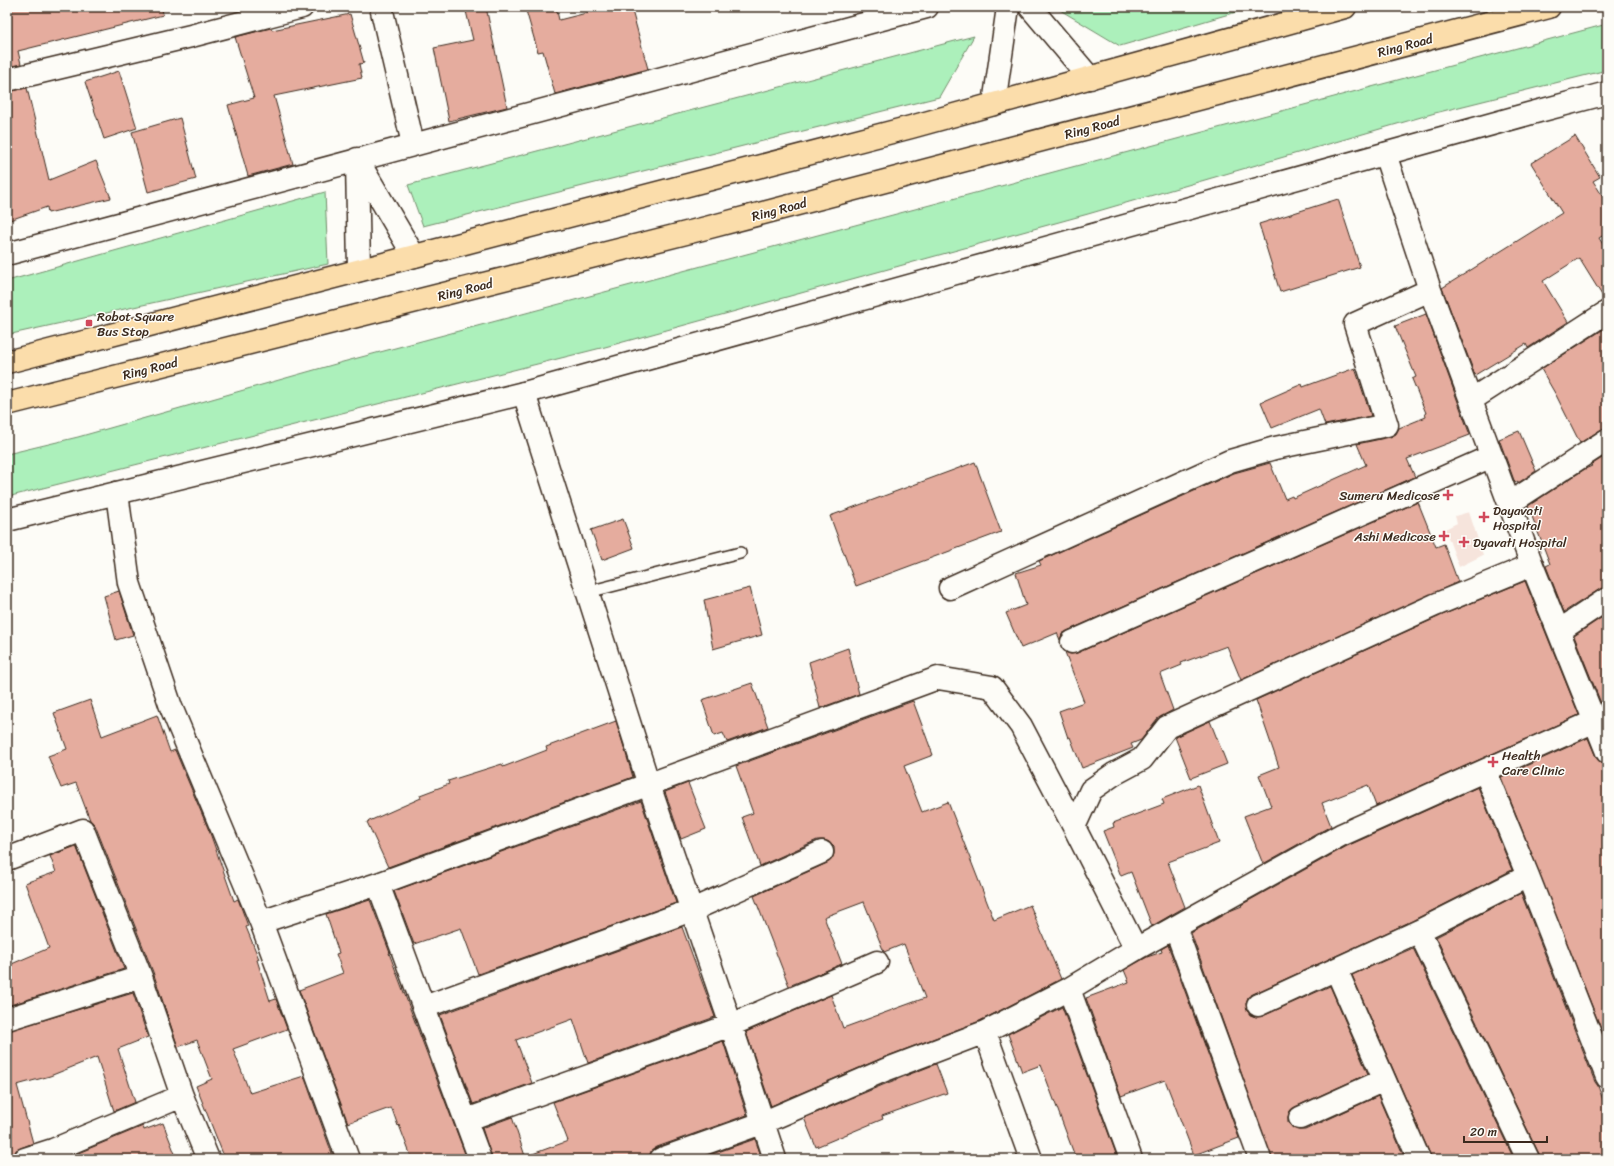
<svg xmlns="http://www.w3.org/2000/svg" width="1614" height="1166" viewBox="0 0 1614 1166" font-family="Sriracha,sans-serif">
  <rect width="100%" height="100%" fill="#fdfcf7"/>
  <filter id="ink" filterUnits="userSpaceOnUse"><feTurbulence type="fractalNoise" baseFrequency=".025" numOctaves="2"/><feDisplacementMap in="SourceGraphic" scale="8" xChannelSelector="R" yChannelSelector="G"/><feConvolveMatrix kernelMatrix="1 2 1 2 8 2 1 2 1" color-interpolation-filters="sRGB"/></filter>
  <g filter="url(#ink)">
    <path fill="#f6e4dc" d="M 1469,512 L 1483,555 L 1459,567 L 1445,529 L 1457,523 L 1455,516 Z"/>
    <path fill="#acf0bb" stroke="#748d6c" d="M 1055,7 L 1253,7 L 1120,46 Z
      M 1607,24 L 1607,70 L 1435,113 L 1088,214 L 605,347 L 7,497 L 7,454 L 78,437 L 339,363 Z
      M 974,36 L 939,97 L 423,226 L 408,185 Z
      M 325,192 L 328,264 L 7,335 L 7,281 Z"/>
    <path fill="#e5ac9e" stroke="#3b2a1e" d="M 7,7 L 162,7 L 163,15 L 18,51 L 21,64 L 7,67 Z
      M 465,7 L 486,7 L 507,107 L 449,121 L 434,48 L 473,40 Z
      M 525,7 L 556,7 L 559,20 L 610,7 L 631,7 L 648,69 L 555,94 L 543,51 L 538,52 Z
      M 350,14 L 364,63 L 359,64 L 362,78 L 274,96 L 293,164 L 248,176 L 228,105 L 254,98 L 235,37 L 271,28 L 272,30 Z
      M 119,71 L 137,128 L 104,139 L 85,82 Z
      M 27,88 L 49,180 L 96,161 L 111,198 L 48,213 L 47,207 L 7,221 L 7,92 Z
      M 180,118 L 196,179 L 148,192 L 132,132 Z
      M 1575,136 L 1600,177 L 1593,181 L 1607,203 L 1607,233 L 1599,238 L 1607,251 L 1607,300 L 1605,300 L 1579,258 L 1543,281 L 1568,322 L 1528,348 L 1526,344 L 1475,375 L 1442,288 L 1562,213 L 1531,163 Z
      M 1338,199 L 1360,267 L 1280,292 L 1259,224 Z
      M 1426,314 L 1470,435 L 1407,459 L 1415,477 L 1067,631 L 1062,634 L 1060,640 L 1057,633 L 1021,648 L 1006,613 L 1026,605 L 1016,573 L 1041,565 L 1039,561 L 1234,473 L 1270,463 L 1285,499 L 1292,496 L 1293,498 L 1366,465 L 1357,444 L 1390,437 L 1396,434 L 1399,428 L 1426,417 L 1425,413 L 1426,413 L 1412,379 L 1416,377 L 1395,326 Z
      M 1607,327 L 1607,428 L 1600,430 L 1580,443 L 1556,395 L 1541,369 Z
      M 1355,368 L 1371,416 L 1325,425 L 1319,409 L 1272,428 L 1261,402 L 1302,384 L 1303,387 Z
      M 1519,431 L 1536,471 L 1518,483 L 1518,481 L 1515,483 L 1499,439 Z
      M 1607,455 L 1607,587 L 1600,589 L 1564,612 L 1546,566 L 1550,564 L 1528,506 L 1585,469 L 1592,466 L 1591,465 Z
      M 975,462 L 1001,532 L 856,586 L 830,516 Z
      M 1418,502 L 1436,547 L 1444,544 L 1458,582 L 1241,680 L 1227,646 L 1181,663 L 1182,665 L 1160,674 L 1173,710 L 1157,719 L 1141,740 L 1131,744 L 1133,748 L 1082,768 L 1070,737 L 1068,738 L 1059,711 L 1084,702 L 1065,652 L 1071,654 L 1077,653 Z
      M 623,519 L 634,548 L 602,560 L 591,530 Z
      M 1525,581 L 1579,715 L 1376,806 L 1368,785 L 1322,803 L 1331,826 L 1263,864 L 1244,816 L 1271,806 L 1259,775 L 1279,767 L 1256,700 L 1440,616 Z
      M 750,588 L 762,635 L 713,649 L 704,600 Z
      M 119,591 L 133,635 L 116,640 L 104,596 Z
      M 1607,614 L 1607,718 L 1574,636 Z
      M 848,648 L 859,694 L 820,708 L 809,662 Z
      M 752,683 L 768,727 L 727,742 L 723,733 L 714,736 L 702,700 Z
      M 90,700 L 102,736 L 157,715 L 170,752 L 175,750 L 210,833 L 234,901 L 238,899 L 248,926 L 246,927 L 259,959 L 257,960 L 270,1001 L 276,999 L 287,1029 L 233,1049 L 250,1093 L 304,1076 L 334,1159 L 225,1159 L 196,1086 L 212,1079 L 197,1040 L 178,1047 L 153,972 L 95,825 L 90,820 L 76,783 L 61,788 L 48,756 L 67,749 L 54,713 Z
      M 913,701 L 933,755 L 904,766 L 922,812 L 948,802 L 994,920 L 1030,905 L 1061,979 L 980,1021 L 880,1059 L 771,1106 L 746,1032 L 831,995 L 843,1028 L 925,998 L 904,944 L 884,952 L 864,902 L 824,917 L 842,964 L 789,986 L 754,896 L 827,863 L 832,859 L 834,854 L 834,847 L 829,842 L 824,840 L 817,840 L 760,866 L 742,817 L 753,813 L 736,766 Z
      M 616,721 L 633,777 L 388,867 L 367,822 L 421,798 L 420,795 L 449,784 L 448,781 L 502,764 L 503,767 L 547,750 L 546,747 Z
      M 1210,721 L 1227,764 L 1191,778 L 1175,737 Z
      M 1588,738 L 1596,757 L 1600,762 L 1607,764 L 1607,1027 L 1601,1029 L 1501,777 Z
      M 688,783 L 706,829 L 681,839 L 665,792 Z
      M 1198,785 L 1219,843 L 1168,862 L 1185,907 L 1152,926 L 1131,872 L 1121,876 L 1103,831 L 1114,827 L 1113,823 L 1164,804 L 1162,799 Z
      M 1478,787 L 1512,870 L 1414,920 L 1253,994 L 1248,997 L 1246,1003 L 1247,1010 L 1250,1015 L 1256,1017 L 1263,1016 L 1330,986 L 1368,1074 L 1295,1107 L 1290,1111 L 1288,1117 L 1288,1123 L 1293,1128 L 1299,1130 L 1305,1130 L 1378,1096 L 1405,1159 L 1272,1159 L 1191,933 L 1232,910 L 1242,906 L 1241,905 L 1347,846 Z
      M 641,801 L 676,903 L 478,974 L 461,928 L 414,944 L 394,891 Z
      M 76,846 L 124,969 L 7,1006 L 7,966 L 49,948 L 25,883 L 56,872 L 50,856 Z
      M 1521,893 L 1595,1082 L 1598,1086 L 1607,1111 L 1607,1159 L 1540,1159 L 1539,1154 L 1436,937 Z
      M 370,900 L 390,953 L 389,953 L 467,1159 L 412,1159 L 399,1125 L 398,1126 L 392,1109 L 390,1108 L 348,1123 L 299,990 L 343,973 L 336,954 L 339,953 L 326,914 Z
      M 682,927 L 715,1017 L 588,1063 L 573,1019 L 516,1040 L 532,1083 L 473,1104 L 440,1015 Z
      M 1168,945 L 1239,1138 L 1194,1155 L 1165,1080 L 1121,1096 L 1086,998 L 1129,982 L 1124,970 L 1147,957 L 1162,952 L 1161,949 Z
      M 1413,948 L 1514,1159 L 1431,1159 L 1430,1154 L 1352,975 Z
      M 133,993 L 148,1037 L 118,1049 L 135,1102 L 114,1111 L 97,1057 L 50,1076 L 17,1085 L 33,1143 L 16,1150 L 13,1159 L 7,1159 L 7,1075 L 9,1075 L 7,1069 L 7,1031 Z
      M 1062,1007 L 1108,1132 L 1118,1159 L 1076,1159 L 1041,1065 L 1022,1072 L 1008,1034 Z
      M 723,1041 L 747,1115 L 657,1147 L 651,1151 L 649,1159 L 528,1159 L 527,1156 L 568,1141 L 553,1102 Z
      M 936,1064 L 947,1093 L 882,1116 L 883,1119 L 816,1147 L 804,1118 L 890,1082 Z
      M 512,1117 L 526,1159 L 492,1159 L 482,1128 Z
      M 163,1123 L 177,1159 L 64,1159 L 143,1126 L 144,1130 Z
      M 755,1139 L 762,1159 L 698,1159 Z"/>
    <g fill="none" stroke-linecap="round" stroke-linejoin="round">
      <defs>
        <path id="service" d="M 588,592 L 740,553"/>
        <path id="minor" d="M 381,7 L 413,144
          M 7,80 L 191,36 L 302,7
          M 1385,154 L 1430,290 L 1532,565 L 1607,752
          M 524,393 L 649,785 L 731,1025 L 775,1159
          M 1471,400 L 1607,312
          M 117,493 L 129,583 L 171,707 L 261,922 L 348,1159
          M 1510,503 L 1607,440
          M 950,588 L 1230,461 L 1275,448 L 1387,425 L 1355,324 L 1430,290
          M 1559,631 L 1607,599
          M 1072,642 L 1492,456
          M 1485,771 L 1528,876 L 1607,1077
          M 1074,827 L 1091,790 L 1114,774 L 1142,759 L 1167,727 L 1435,605 L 1532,565
          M 7,859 L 83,830 L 141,977 L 182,1096 L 208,1159
          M 378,884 L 480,1159
          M 261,922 L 378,884 L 938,678 L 992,687 L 1021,726 L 1074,827 L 1136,949
          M 1175,927 L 1260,1159
          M 1419,931 L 1528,1159
          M 1336,969 L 1419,1159
          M 1069,989 L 1131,1159
          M 1258,1005 L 1419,931 L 1528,876
          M 424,1007 L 692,910 L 822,852
          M 7,1019 L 141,977
          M 985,1032 L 1031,1159
          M 1300,1118 L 1384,1080
          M 466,1120 L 731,1025 L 877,962
          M 25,1159 L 53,1150 L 182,1096
          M 661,1159 L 762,1123 L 885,1070 L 985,1032 L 1069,989 L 1136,949 L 1341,835 L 1595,721"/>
        <path id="tertiary" d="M 1030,7 L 1090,78
          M 994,104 L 1008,7
          M 357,159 L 414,256
          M 357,160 L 359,270
          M 7,254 L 927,7
          M 7,520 L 524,393 L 1528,114 L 1607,93"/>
        <path id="primary" d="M 7,362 L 911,127 L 1345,7
          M 7,404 L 706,228 L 1549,7"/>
      </defs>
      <use href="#service" stroke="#3b2a1e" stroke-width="14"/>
      <use href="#minor" stroke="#3b2a1e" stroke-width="25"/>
      <use href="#tertiary" stroke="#3b2a1e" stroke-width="25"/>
      <use href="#primary" stroke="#3b2a1e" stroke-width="25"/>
      <use href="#service" stroke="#fdfcf7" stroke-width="11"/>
      <use href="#minor" stroke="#fdfcf7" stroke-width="22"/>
      <use href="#tertiary" stroke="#fdfcf7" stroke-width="22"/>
      <use href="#primary" stroke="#fbddab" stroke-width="22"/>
    </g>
  </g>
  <g fill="#d1495b" stroke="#fdfcf7" stroke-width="1.5">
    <rect x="85" y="319" width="8" height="8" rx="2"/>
    <path d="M1446 489h4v4h4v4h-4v4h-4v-4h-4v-4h4z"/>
    <path d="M1482 511h4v4h4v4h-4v4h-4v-4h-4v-4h4z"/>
    <path d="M1442 530h4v4h4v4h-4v4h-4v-4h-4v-4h4z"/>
    <path d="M1462 536h4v4h4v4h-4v4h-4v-4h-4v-4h4z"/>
    <path d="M1491 756h4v4h4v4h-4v4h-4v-4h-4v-4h4z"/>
  </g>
  <g text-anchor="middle" stroke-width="3" stroke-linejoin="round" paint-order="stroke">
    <g font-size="13" fill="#3b2a1e" stroke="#fdfcf7">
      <text transform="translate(1405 45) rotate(-15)" y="5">Ring Road</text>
      <text transform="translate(1092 127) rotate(-15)" y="5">Ring Road</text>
      <text transform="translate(779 209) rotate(-15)" y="5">Ring Road</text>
      <text transform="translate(465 289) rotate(-14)" y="5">Ring Road</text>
      <text transform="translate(150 368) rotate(-14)" y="5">Ring Road</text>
    </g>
    <g font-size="13" fill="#3b2a1e" stroke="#fdfcf7" text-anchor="start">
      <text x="97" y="321">Robot Square<tspan x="97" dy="15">Bus Stop</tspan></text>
      <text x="1440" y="500" text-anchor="end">Sumeru Medicose</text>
      <text x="1493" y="515">Dayavati<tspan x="1493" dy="15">Hospital</tspan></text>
      <text x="1436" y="541" text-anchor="end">Ashi Medicose</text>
      <text x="1473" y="547">Dyavati Hospital</text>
      <text x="1502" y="760">Health<tspan x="1502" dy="15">Care Clinic</tspan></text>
    </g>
  </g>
  <rect width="1614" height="1166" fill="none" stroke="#fdfcf7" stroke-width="24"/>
  <rect x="12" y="12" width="1590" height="1142" fill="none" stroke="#3b2a1e" stroke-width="1.5" filter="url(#ink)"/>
  <path d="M1464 1136v6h83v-6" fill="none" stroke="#3b2a1e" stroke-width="2"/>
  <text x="1470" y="1136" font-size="12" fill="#3b2a1e" stroke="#fdfcf7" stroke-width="3" paint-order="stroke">20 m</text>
</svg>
